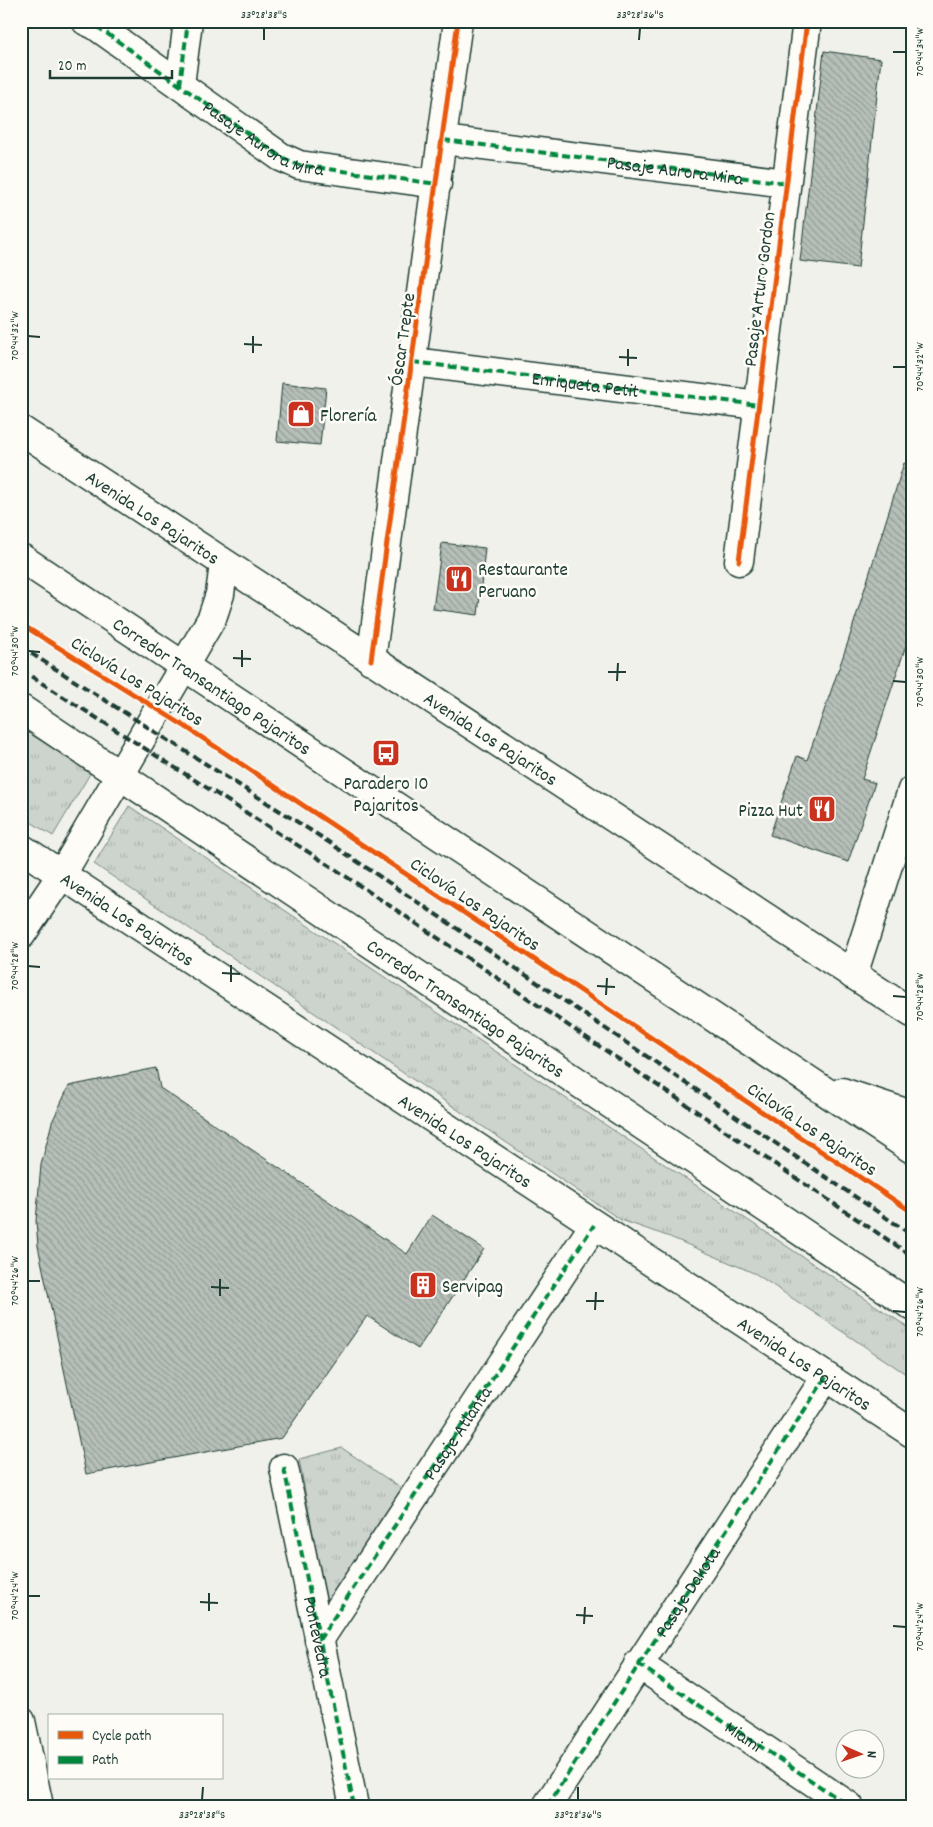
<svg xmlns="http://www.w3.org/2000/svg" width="933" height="1827" viewBox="0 0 933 1827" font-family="Dekko,sans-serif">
  <defs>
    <pattern id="grass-tufts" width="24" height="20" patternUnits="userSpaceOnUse" patternTransform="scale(1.25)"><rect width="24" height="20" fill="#cdd3cd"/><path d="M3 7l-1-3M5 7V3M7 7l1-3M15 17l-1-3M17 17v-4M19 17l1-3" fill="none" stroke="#b0b6b1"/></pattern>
    <pattern id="building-back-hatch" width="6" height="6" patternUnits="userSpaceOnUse" patternTransform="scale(1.25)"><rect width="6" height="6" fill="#b6bfb8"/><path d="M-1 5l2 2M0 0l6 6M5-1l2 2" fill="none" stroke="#939c96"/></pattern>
  </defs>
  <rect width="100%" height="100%" fill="#f0f1eb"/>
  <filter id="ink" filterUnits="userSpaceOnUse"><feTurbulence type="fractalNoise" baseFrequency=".02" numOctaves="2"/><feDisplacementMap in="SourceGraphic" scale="10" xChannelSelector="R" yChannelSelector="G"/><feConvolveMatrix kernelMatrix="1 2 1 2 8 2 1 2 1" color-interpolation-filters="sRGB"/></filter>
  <g filter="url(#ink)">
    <path fill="url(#grass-tufts)" stroke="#768880" d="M 21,728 L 91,772 L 53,836 L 21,816 Z
      M 129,806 L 912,1330 L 912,1378 L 756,1274 L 670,1237 L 621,1220 L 94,864 Z
      M 342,1448 L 402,1489 L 327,1609 L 299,1459 Z"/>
    <path fill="url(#building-back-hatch)" stroke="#1f3d34" d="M 824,51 L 881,59 L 858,268 L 800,261 Z
      M 282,383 L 326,388 L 320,445 L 277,441 Z
      M 904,463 L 912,465 L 912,627 L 862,779 L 875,783 L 848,862 L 770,835 L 797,756 L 807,760 L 848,642 Z
      M 442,543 L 485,548 L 478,615 L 433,609 Z
      M 156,1068 L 160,1088 L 407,1254 L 432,1215 L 484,1249 L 418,1349 L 367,1316 L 282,1438 L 86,1474 L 38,1246 L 36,1221 L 41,1165 L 52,1122 L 69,1086 Z"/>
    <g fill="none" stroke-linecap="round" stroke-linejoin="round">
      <defs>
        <g id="minor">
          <path id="s1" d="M 86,21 L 95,25 L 281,157 L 299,165 L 437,184"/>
          <path d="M 180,85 L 188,21"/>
          <path id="s2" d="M 443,140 L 786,183"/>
          <path id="s3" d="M 413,362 L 758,405"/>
          <path id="s4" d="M 21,558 L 912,1149"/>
          <path d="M 739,561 L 807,21"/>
          <path d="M 371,660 L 458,21"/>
          <path id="s5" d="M 21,709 L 912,1306"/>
          <path d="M 21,935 L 62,874 L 212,618 L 220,594 L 224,564"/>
          <path d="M 853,975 L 912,790"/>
          <path d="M 842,1092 L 912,1115"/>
          <path d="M 284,1468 L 354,1806"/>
          <path d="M 319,1640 L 594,1225"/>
          <path id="s6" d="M 638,1664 L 849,1806"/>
          <path d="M 21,1721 L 39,1806"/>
          <path id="s7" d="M 547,1806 L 826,1377"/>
        </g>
        <g id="major">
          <path id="s8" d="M 21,430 L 912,1013"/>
          <path id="s9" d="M 21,848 L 912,1433"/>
        </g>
      </defs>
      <use href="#minor" stroke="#1f3d34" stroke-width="31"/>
      <use href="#major" stroke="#1f3d34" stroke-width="31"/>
      <use href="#minor" stroke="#fdfcf7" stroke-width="28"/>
      <use href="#major" stroke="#fdfcf7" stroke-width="28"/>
      <path stroke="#1f3d34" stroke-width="4" stroke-dasharray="8 4" stroke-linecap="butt" d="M 21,647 L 318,835 L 912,1235
        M 21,670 L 332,867 L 912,1256"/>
      <g stroke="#00873e" stroke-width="4" stroke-dasharray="8 4" stroke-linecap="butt">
        <path d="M 86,21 L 95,25 L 281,157 L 299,165 L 437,184"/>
        <path d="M 180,85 L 188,21"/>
        <path d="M 443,140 L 786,183"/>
        <path d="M 413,362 L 758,405"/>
        <path id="s10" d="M 284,1468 L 354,1806"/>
        <path id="s11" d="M 319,1640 L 594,1225"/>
        <path d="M 638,1664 L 849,1806"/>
        <path d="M 547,1806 L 826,1377"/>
      </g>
      <defs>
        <path id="cycleway" d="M 739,561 L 807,21
          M 21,624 L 186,727 L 912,1212
          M 371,660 L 458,21"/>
      </defs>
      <use href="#cycleway" stroke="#fdfcf7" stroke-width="8"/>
      <use href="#cycleway" stroke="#e8590c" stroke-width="5"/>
    </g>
  </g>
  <path fill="none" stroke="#1f3d34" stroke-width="2" d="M 264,40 L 264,28M 639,40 L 640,28M 893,52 L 906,52M 28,336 L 40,337M 244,344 L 262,345M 253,353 L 253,336M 619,357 L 637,358M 628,366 L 628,349M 893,367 L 906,367M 28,651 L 40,652M 233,658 L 251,659M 242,667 L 242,650M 608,672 L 626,672M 617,681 L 618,663M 893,681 L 906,682M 28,966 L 40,967M 222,973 L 240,974M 231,982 L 231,965M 597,986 L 615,987M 606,995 L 607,978M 893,996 L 906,997M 28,1281 L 40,1281M 211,1287 L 229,1288M 220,1296 L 220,1279M 586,1301 L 604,1301M 595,1310 L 596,1292M 893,1311 L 906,1312M 28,1596 L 40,1596M 200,1602 L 218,1603M 209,1611 L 209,1593M 576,1615 L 593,1616M 584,1624 L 585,1607M 893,1626 L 906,1627M 202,1800 L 203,1787M 578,1800 L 578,1787"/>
  <defs>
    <symbol id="shop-square" viewBox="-11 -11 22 22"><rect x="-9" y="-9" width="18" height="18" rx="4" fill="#c8321e" stroke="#fdfcf7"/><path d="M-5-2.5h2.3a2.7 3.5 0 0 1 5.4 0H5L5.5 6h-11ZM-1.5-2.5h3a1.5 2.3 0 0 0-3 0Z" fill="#fff"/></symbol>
    <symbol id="restaurant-square" viewBox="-11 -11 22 22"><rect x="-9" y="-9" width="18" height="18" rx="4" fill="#c8321e" stroke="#fdfcf7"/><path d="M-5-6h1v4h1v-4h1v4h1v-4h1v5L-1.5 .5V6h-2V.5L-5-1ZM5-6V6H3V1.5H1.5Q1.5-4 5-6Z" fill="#fff"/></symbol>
    <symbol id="bus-square" viewBox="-11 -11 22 22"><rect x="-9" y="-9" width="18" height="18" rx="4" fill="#c8321e" stroke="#fdfcf7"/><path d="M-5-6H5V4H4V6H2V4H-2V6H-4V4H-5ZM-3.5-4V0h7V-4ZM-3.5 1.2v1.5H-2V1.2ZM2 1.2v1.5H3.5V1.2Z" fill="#fff"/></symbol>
    <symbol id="building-square" viewBox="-11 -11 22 22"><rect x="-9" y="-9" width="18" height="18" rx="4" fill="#c8321e" stroke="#fdfcf7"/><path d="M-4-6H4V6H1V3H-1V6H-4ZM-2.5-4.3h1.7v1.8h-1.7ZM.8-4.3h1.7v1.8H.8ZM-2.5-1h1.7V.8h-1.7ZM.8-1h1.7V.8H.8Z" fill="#fff"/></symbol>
  </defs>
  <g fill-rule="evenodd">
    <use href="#shop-square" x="285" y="398" width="32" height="32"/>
    <use href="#restaurant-square" x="443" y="563" width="32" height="32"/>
    <use href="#bus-square" x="370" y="737" width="32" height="32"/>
    <use href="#restaurant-square" x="806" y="793" width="32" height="32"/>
    <use href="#building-square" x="407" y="1269" width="32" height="32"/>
  </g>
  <g text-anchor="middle" stroke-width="5" stroke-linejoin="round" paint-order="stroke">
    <g font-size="19" fill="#1f3d34" stroke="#fdfcf7">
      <text dy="7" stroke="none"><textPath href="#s1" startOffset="214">Pasaje Aurora Mira</textPath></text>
      <text dy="7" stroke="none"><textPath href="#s2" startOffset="234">Pasaje Aurora Mira</textPath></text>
      <text transform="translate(758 289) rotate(-83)" y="7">Pasaje Arturo Gordon</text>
      <text transform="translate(401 339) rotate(-82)" y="7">Óscar Trepte</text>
      <text dy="7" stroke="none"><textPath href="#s3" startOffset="174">Enriqueta Petit</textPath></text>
      <text dy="7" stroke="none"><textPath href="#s8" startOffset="158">Avenida Los Pajaritos</textPath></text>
      <text transform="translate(138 680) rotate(32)" y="7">Ciclovía Los Pajaritos</text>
      <text dy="7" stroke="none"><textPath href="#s4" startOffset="230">Corredor Transantiago Pajaritos</textPath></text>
      <text dy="7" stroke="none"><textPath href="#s8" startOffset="562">Avenida Los Pajaritos</textPath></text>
      <text transform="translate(476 903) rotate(34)" y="7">Ciclovía Los Pajaritos</text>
      <text dy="7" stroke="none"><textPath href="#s9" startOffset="128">Avenida Los Pajaritos</textPath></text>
      <text dy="7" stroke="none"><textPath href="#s5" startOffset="536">Corredor Transantiago Pajaritos</textPath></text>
      <text transform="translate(813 1128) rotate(34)" y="7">Ciclovía Los Pajaritos</text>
      <text dy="7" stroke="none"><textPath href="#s9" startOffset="532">Avenida Los Pajaritos</textPath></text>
      <text dy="7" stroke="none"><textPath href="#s9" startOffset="938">Avenida Los Pajaritos</textPath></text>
      <text dy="7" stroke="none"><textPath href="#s11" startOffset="249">Pasaje Atlanta</textPath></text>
      <text dy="7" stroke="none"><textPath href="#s7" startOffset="256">Pasaje Dakota</textPath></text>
      <text dy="7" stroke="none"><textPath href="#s10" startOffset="172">Pontevedra</textPath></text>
      <text dy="7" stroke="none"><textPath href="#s6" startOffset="128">Miami</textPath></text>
    </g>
    <g font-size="19" fill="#1f3d34" stroke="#fdfcf7" text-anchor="start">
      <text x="320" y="421">Florería</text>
      <text x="478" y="575">Restaurante<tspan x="478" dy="22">Peruano</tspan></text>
      <text x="386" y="789" text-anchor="middle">Paradero 10<tspan x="386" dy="22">Pajaritos</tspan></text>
      <text x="803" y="816" text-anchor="end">Pizza Hut</text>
      <text x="442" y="1292">Servipag</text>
    </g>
  </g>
  <rect width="933" height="1827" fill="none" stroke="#fdfcf7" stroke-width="55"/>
  <rect x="48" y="1714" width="175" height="65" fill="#fdfcf7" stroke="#a4b0a9"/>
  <rect x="58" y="1731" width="25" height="8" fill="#e8590c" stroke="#a4b0a9"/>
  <text x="92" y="1740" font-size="15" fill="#1f3d34">Cycle path</text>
  <rect x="58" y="1756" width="25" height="8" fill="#00873e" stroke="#a4b0a9"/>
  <text x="92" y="1764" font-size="15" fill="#1f3d34">Path</text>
  <g transform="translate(860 1754) rotate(92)"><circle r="24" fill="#fdfcf7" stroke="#a4b0a9"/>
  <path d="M0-4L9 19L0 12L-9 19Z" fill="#c8321e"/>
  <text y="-8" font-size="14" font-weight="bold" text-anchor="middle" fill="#1f3d34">N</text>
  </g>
  <path d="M50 70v8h122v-8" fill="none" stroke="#1f3d34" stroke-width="2.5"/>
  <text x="58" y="70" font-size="15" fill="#1f3d34" stroke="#fdfcf7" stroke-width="4" paint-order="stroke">20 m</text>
  <rect x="28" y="28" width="878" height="1772" fill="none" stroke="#1f3d34" stroke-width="2"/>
  <g font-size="12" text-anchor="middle" fill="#1f3d34">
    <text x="264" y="18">33°28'38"S</text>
    <text x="640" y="18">33°28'36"S</text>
    <text transform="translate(919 52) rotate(-90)" y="4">70°44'34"W</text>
    <text transform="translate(14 336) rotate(-90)" y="4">70°44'32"W</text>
    <text transform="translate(919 367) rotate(-90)" y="4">70°44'32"W</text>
    <text transform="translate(14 651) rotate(-90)" y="4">70°44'30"W</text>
    <text transform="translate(919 682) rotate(-90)" y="4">70°44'30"W</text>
    <text transform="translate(14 966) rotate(-90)" y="4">70°44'28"W</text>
    <text transform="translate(919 997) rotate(-90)" y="4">70°44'28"W</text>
    <text transform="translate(14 1281) rotate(-90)" y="4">70°44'26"W</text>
    <text transform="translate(919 1312) rotate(-90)" y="4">70°44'26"W</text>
    <text transform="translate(14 1596) rotate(-90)" y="4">70°44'24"W</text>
    <text transform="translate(919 1627) rotate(-90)" y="4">70°44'24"W</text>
    <text x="202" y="1818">33°28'38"S</text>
    <text x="578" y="1818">33°28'36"S</text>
  </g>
</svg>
